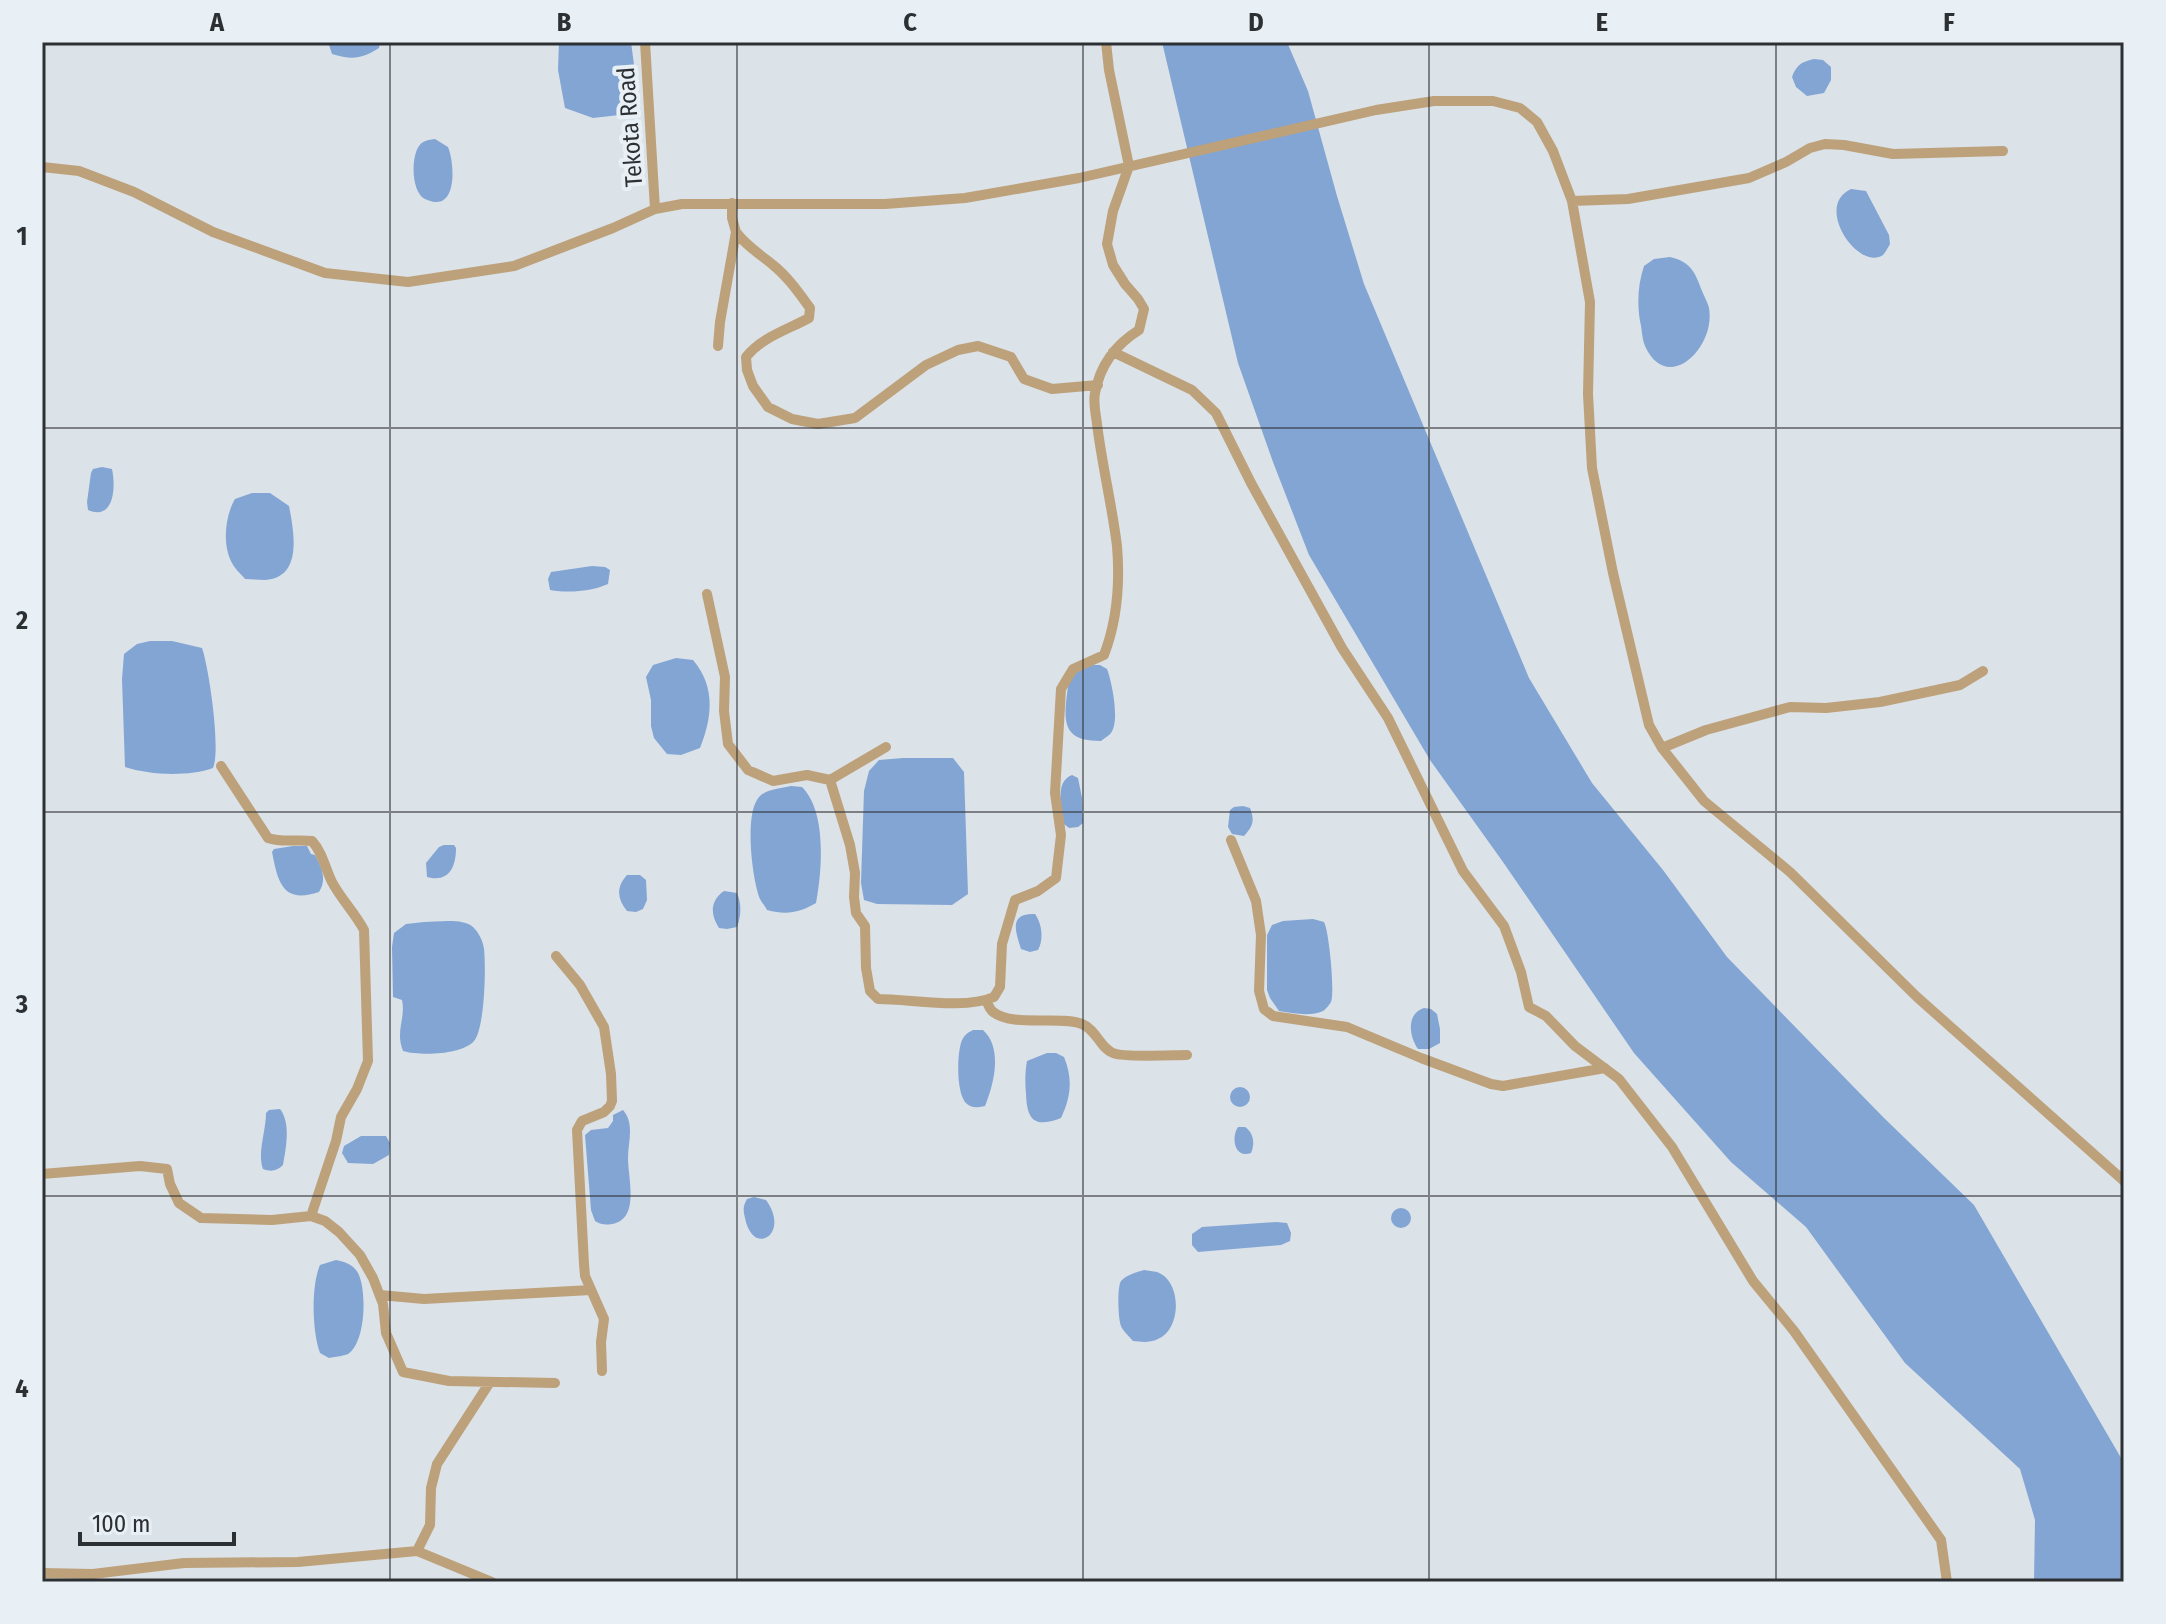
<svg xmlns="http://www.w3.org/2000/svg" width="2166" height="1624" viewBox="0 0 2166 1624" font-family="'Fira Sans Condensed',sans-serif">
  <rect width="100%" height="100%" fill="#dbe2e8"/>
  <path fill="#83a5d4" d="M 328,42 L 380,42 L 379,48 C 362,59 352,60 332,54 Z
    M 559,42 L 631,42 L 638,95 L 628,114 L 593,118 L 565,108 L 558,70 Z
    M 1162,42 L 1287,42 L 1308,91 L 1337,196 L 1364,284 L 1529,678 L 1592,783 L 1663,870 L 1727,957 L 1884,1118 L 1974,1205 L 2124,1463 L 2124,1582 L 2034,1582 L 2035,1520 L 2020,1469 L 1905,1363 L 1806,1227 L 1731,1162 L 1634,1053 L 1503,862 L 1430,760 L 1309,555 L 1273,462 L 1238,363 Z
    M 1814,59 L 1823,60 L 1831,67 L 1831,80 L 1824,93 L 1807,96 L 1796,87 L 1792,77 C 1797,64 1802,62 1814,59 Z
    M 435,139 L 448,147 C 455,164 458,215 425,199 C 411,192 411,157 419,146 C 423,140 429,140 435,139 Z
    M 1851,189 L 1866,191 L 1889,235 L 1890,244 C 1889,246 1885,253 1883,255 C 1859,272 1813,206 1851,189 Z
    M 1670,257 C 1691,262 1695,272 1702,291 C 1704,296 1708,303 1709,308 C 1716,348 1667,395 1645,346 C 1642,339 1642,329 1640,321 C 1637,302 1638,284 1644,266 L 1654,259 Z
    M 102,467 L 112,469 C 116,488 114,521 88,510 L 87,502 L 91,473 L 93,469 Z
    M 252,493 L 270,493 L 289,506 C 294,532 303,578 265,580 C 258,580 251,579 245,579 C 241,574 235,569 232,563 C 222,545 225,516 235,499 Z
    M 592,566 L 605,567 L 610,570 L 608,584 C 590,592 568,593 550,590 L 548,579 L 551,572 Z
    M 150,641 L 172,641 L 202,648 C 209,668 221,750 213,768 C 188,777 149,775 125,767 L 122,679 L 124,654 L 137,644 Z
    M 676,658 L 693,660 C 716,687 712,718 700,748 L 681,755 L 667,754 L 654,738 L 651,726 L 651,700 L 646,677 L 653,665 Z
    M 1090,665 L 1100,665 L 1107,669 C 1112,682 1120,721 1111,733 C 1111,734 1102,740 1101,741 C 1065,741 1063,725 1067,694 C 1068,688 1068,679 1073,675 C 1077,671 1085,668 1090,665 Z
    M 903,758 L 953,758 L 964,772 L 968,894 L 952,905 L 877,904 L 864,900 L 861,883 L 864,791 L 869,771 L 879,760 Z
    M 1072,775 L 1078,778 L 1082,798 L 1083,823 L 1078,827 L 1069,828 L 1064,824 C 1062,808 1054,782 1072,775 Z
    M 791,786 L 802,787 C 827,812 822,871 816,903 C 799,913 786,915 767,910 C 765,906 762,903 760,899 C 752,879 745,818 757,800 C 763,789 779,789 791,786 Z
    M 1243,806 L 1250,808 C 1255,821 1253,826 1244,836 L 1232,834 L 1228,827 L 1230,810 L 1234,807 Z
    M 444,845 L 454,845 L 456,848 C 456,867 449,883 427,877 L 426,863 L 439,847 Z
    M 293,846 L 307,846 L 311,854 L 315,855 C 322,868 327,879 319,892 C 283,904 278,883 272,852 L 274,849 Z
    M 627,875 L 640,875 L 646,880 L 647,900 L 643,909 L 636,912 L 627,911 C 617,899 616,887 627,875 Z
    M 724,891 L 737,893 C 742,905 741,916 737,927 L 727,929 L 719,928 C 710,914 710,901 724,891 Z
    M 1035,914 C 1042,924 1044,939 1038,950 L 1030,952 L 1021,949 C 1015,930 1009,913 1035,914 Z
    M 1313,919 L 1324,922 C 1329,931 1335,992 1331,1002 C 1330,1004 1325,1010 1323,1011 C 1310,1017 1292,1013 1279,1011 L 1270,998 L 1267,990 L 1267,935 L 1272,925 L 1283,921 Z
    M 424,922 C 438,922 463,918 473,927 C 479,933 483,941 484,949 C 486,966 485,1028 474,1041 C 462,1055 420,1056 403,1051 C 395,1031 406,1018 402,1000 L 393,997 L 392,947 L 394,933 L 406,924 Z
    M 1424,1008 L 1431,1009 L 1437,1014 L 1440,1029 L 1440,1043 L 1429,1049 L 1418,1049 C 1409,1036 1406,1014 1424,1008 Z
    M 973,1030 L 983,1030 C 1003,1048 994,1084 985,1106 C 979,1107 973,1109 967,1104 C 956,1095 957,1056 961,1043 C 963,1036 967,1033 973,1030 Z
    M 1047,1053 L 1056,1053 L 1064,1057 C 1073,1079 1071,1097 1061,1118 C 1035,1128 1027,1121 1026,1094 C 1025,1083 1025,1072 1027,1061 Z
    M1230 1097a10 10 0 1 1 20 0a10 10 0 1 1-20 0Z
    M 280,1109 C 291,1123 286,1148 283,1165 C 277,1171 271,1172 263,1169 C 257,1153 266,1131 266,1113 L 269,1110 Z
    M 623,1110 C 635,1124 628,1142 628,1158 C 628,1179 640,1219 612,1224 C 605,1225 602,1225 595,1221 L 591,1210 L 585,1135 L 591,1130 L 608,1128 L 613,1121 L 613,1115 Z
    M 1238,1127 L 1245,1127 C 1254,1133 1255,1144 1251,1153 C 1234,1159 1231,1137 1238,1127 Z
    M 361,1136 L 386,1136 L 390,1143 L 389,1155 L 373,1164 L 348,1163 L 342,1153 L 344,1146 Z
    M 754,1197 L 766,1200 C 791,1234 753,1258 745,1218 C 743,1210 743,1206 747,1199 Z
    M1391 1218a10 10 0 1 1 20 0a10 10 0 1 1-20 0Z
    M 1276,1222 L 1287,1223 L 1291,1233 L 1290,1241 L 1281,1245 L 1198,1252 L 1192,1245 L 1192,1234 L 1202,1227 Z
    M 336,1260 C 345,1262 353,1264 358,1273 C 367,1290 366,1342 348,1354 C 343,1356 334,1357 329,1358 L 320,1353 C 312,1331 311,1286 320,1265 Z
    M 1144,1270 C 1148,1271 1153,1271 1157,1272 C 1182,1281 1182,1329 1158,1339 C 1149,1343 1142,1342 1133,1341 C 1129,1336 1123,1331 1121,1326 C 1118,1319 1117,1287 1121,1281 C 1126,1275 1137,1272 1144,1270 Z"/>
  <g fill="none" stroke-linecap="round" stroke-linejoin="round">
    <path stroke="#bda17a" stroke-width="10" d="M 645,42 L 655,209
      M 42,167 L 79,171 L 134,192 L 213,232 L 325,273 L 408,282 L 514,266 L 613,228 L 655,209 L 682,204 L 885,204 L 965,198 L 1079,178 L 1376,110 L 1434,101 L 1493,101 L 1520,108 L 1537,122 L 1553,151 L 1572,201 L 1590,302 L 1588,394 L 1592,468 L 1613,573 L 1649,725 L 1662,748 L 1704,801 L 1790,872 L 1917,997 L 2124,1181
      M 1572,201 L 1628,199 L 1749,178 L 1786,162 L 1810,148 L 1825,144 L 1844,145 L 1893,154 L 2003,151
      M 736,232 C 746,246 760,254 773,265 C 788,277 799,293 810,308 L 809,318 C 787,330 762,337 746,357 L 747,370 L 753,386 L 768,407 L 792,419 L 818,424 L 855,418 L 926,365 L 958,350 L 978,346 L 1011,357 L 1024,379 L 1052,389 L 1098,385
      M 718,346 L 720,322 L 736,232 L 732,218 L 732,203
      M 1113,352 L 1192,390 L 1216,413 L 1251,483 L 1342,648 L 1388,718 L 1463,871 L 1504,926 L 1521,972 L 1529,1007 L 1546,1016 L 1575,1046 L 1619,1079 L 1672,1147 L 1753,1281 L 1794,1331 L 1941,1540 L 1947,1582
      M 707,594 L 725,677 L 724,711 L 728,744 L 748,770 L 773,781 L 807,775 L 830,780 L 850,845 L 855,873 L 854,897 L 856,913 L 865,926 L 866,968 L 870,991 L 878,999 C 911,999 964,1010 994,997 L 1000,987 L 1002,944 L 1015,900 L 1038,891 L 1056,878 L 1061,835 L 1055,793 L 1061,689 L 1073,669 L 1104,655 C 1117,621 1120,582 1117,546 C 1112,505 1102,465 1097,424 C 1096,415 1093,403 1095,393 C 1100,365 1115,345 1139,330 L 1144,309 L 1138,299 L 1125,284 L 1113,265 L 1107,244 L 1113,211 L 1129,166 L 1109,70 L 1106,42
      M 1662,748 L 1706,730 L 1790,707 L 1826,708 L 1880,702 L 1960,685 L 1983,671
      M 221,766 L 268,838 C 283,843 296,839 312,841 C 323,853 325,868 332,882 C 341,899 355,913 364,930 L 368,1061 L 357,1089 L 341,1117 L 336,1141 L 311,1216
      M 830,780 L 886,747
      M 1231,840 L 1256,901 L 1261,935 L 1259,991 L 1264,1009 L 1273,1016 L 1347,1027 L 1421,1058 L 1491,1084 L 1503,1086 L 1605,1068
      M 556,956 L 580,985 L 604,1027 L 611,1074 L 612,1101 L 610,1106 L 604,1112 L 582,1121 L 577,1130 L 584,1264 L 585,1276 L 604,1319 L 601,1342 L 602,1371
      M 986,1000 C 988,1004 989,1008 992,1011 C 1011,1028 1060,1015 1082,1024 C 1097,1030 1099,1047 1113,1053 C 1124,1058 1173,1055 1187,1055
      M 42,1174 L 140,1166 L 167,1169 L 170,1184 L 179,1203 L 201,1218 L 272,1220 L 311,1216 L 325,1221 L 339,1232 L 360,1255 L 373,1278 L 383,1304 L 386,1333 L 403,1372 L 449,1381 L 555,1383
      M 380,1295 L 424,1299 L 591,1290
      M 417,1551 L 492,1582
      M 42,1573 L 93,1574 L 184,1563 L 298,1562 L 417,1551 L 430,1525 L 431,1488 L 437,1464 L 490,1382"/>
  </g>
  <path fill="none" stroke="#2d3032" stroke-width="2" stroke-opacity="0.55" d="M 390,42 L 390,1582M 737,42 L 737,1582M 1083,42 L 1083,1582M 1429,42 L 1429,1582M 1776,42 L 1776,1582M 42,428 L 2124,428M 42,812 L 2124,812M 42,1196 L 2124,1196"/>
  <g text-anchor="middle" stroke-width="8" stroke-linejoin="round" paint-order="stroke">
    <g font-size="24" fill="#2d3032" stroke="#e8eff5">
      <text transform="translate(630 127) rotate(-94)" y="8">Tekota Road</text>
    </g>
  </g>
  <rect width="2166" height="1624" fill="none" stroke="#e8eff5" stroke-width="88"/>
  <path d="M80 1532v12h154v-12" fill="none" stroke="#2d3032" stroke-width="4"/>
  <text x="92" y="1532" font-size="24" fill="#2d3032" stroke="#e8eff5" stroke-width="6" paint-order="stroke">100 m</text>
  <rect x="44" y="44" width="2078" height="1536" fill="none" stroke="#2d3032" stroke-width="3"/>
  <g font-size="26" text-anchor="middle" font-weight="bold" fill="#2d3032">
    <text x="217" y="31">A</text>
    <text x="564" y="31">B</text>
    <text x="910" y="31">C</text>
    <text x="1256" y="31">D</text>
    <text x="1602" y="31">E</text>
    <text x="1949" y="31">F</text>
    <text x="22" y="245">1</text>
    <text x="22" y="629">2</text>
    <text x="22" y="1013">3</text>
    <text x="22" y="1397">4</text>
  </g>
</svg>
